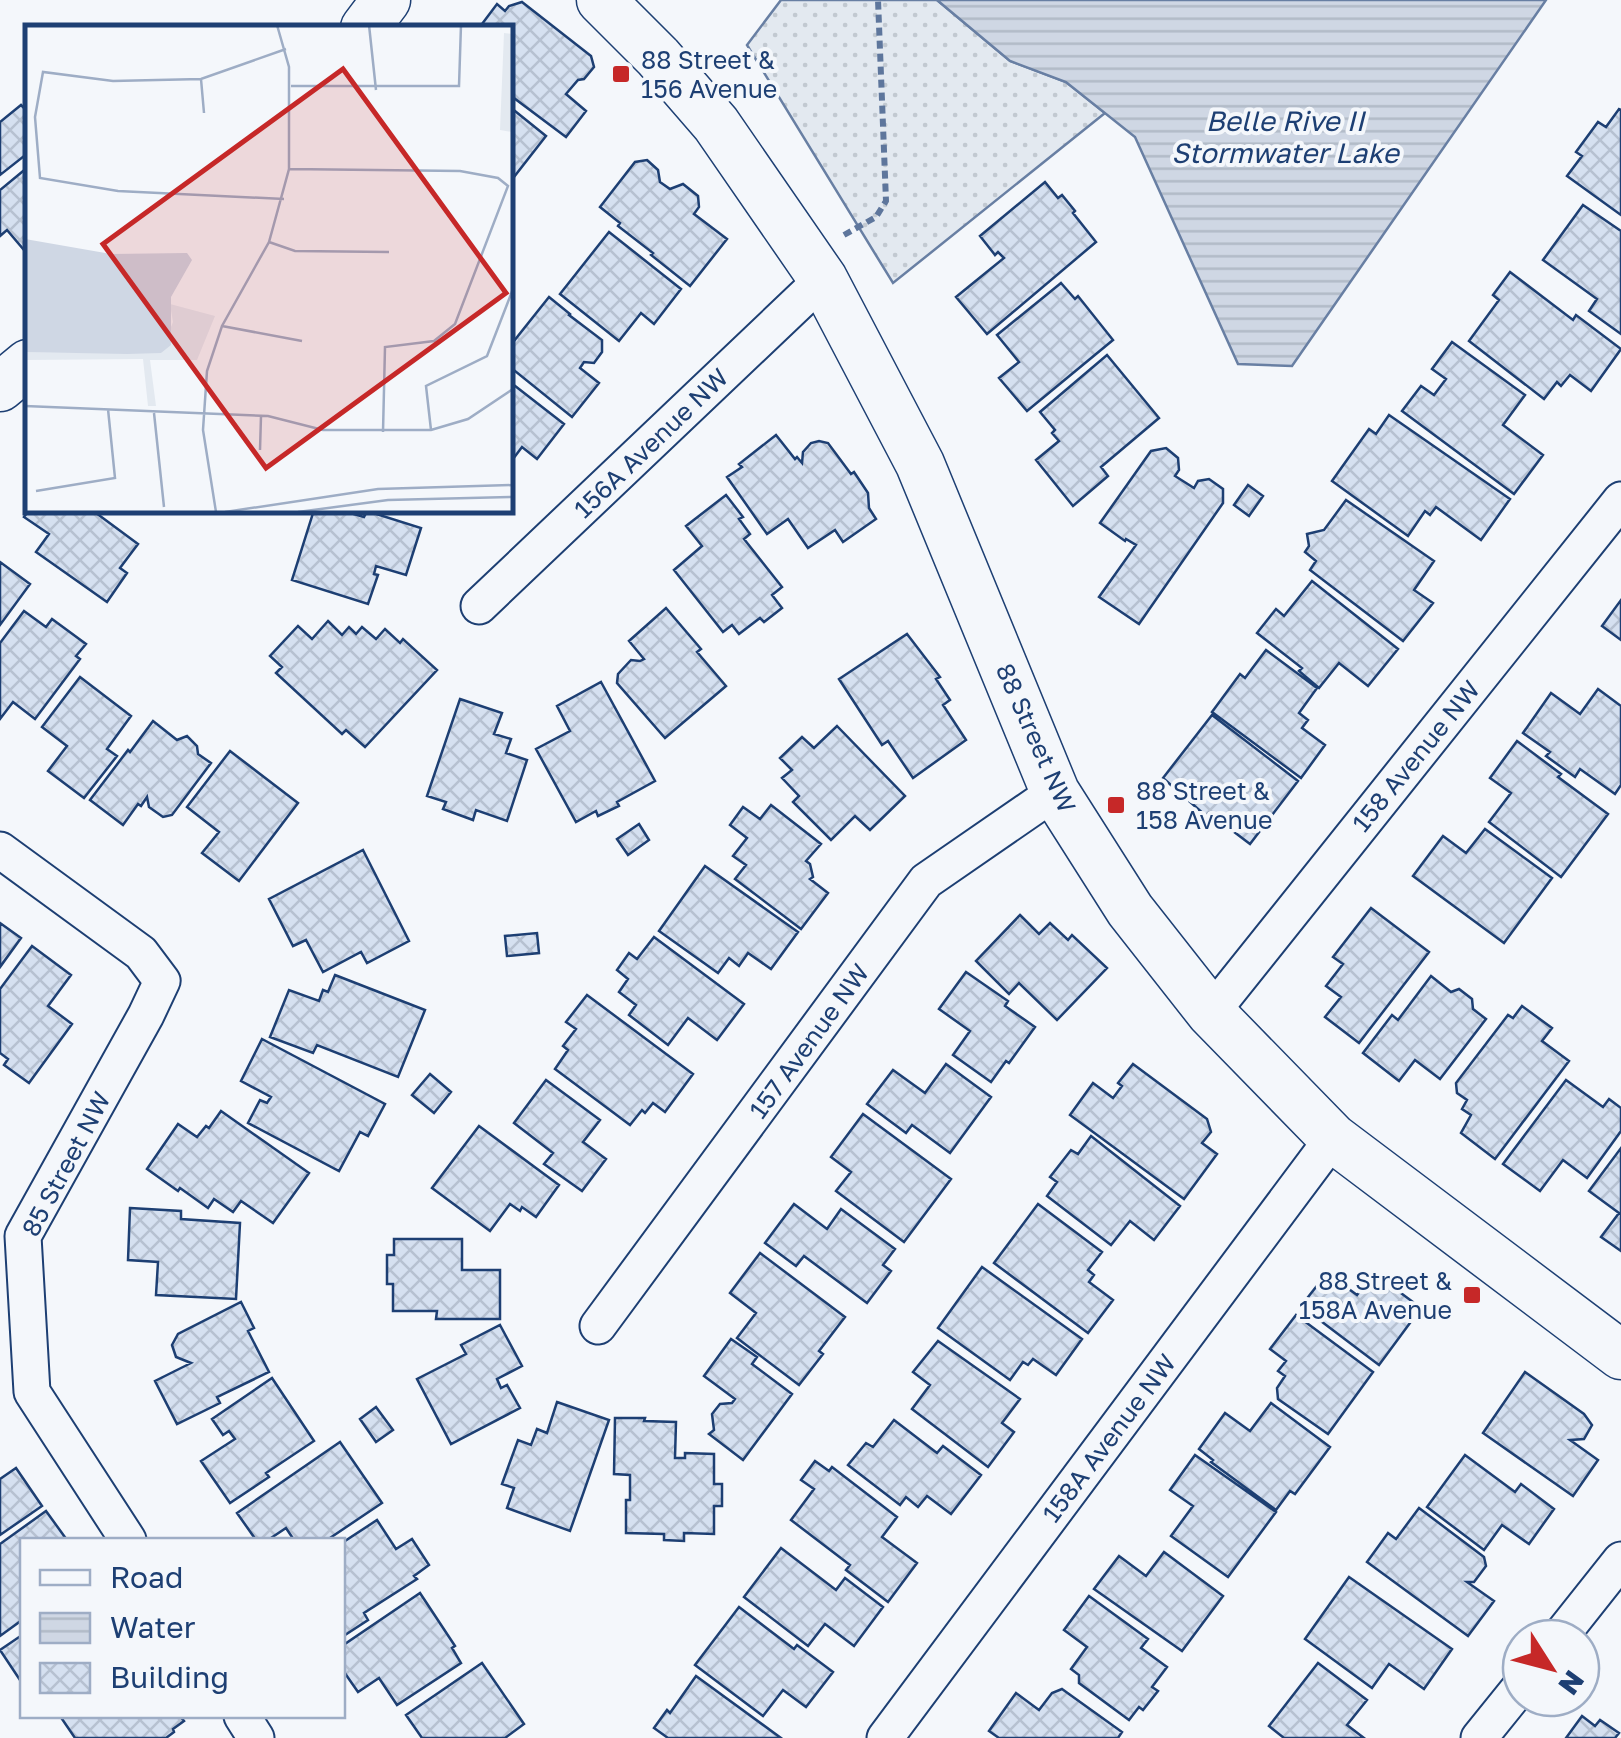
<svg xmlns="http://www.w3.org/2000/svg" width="1621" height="1738" viewBox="0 0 1621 1738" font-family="'Golos Text',sans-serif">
  <defs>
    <pattern id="grass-dots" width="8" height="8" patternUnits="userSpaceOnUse" patternTransform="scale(2.5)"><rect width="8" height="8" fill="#e3e9f0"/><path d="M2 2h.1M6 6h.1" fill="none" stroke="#c2c9d1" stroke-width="1.8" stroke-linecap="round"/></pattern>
    <pattern id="water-rules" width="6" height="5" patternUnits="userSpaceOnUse" patternTransform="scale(2.5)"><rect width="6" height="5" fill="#cfd7e4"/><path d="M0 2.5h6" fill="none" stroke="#b1bac7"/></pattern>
    <pattern id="building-cross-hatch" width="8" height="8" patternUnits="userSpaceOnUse" patternTransform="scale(2.5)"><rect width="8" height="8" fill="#d5e0f0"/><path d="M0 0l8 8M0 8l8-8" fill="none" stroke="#b6c1d1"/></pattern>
  </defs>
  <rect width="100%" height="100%" fill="#f4f7fb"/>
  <path fill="url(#grass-dots)" stroke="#687fa3" stroke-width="2.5" d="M 781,0 L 937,0 L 1010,61 L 1066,82 L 1105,113 L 893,283 L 747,45 Z"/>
  <path fill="url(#water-rules)" stroke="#687fa3" stroke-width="2.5" d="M 937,0 L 1546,0 L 1292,366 L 1238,364 L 1135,137 L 1066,82 L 1010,61 Z"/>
  <path fill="url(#building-cross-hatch)" stroke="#1d3f73" stroke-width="2.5" d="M 522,2 L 591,56 L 594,67 L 584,79 L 578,80 L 566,94 L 586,111 L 566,137 L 510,95 L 510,28 L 479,28 L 497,4 L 505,11 L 509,6 Z
    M 21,105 L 28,112 L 28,153 L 0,175 L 0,122 Z
    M 510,107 L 546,136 L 510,182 Z
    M 1619,109 L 1621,110 L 1621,215 L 1567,176 L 1582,156 L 1576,152 L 1598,122 L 1606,127 Z
    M 647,160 L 658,170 L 660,182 L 670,189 L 683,184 L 698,196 L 699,207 L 694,214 L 727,239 L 690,286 L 651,255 L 653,253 L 618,226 L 620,223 L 600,207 L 635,162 Z
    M 28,167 L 28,247 L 24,250 L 7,230 L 0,236 L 0,190 Z
    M 1045,182 L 1058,198 L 1062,195 L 1075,211 L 1073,213 L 1096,242 L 987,334 L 956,297 L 1004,258 L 998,252 L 995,255 L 980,236 Z
    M 1583,205 L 1621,231 L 1621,334 L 1589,311 L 1597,299 L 1543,260 Z
    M 609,232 L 681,289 L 654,324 L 641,313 L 619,341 L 560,294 Z
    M 1510,272 L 1573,320 L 1576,315 L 1621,349 L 1591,391 L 1570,375 L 1561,386 L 1557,382 L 1544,399 L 1469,341 L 1499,300 L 1493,295 Z
    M 1061,283 L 1075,299 L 1078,296 L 1113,340 L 1027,411 L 999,378 L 1019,362 L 997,335 Z
    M 549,297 L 570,314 L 569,315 L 602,340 L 602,352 L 594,363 L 584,362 L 580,368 L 599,383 L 572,417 L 510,367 L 510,346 Z
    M 1452,342 L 1525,395 L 1503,425 L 1543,455 L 1514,494 L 1402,411 L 1421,386 L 1434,395 L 1446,379 L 1432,369 Z
    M 1107,355 L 1159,418 L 1101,467 L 1108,476 L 1073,506 L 1036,460 L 1059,441 L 1052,433 L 1055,430 L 1040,412 Z
    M 510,382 L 564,424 L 537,459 L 522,447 L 510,463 Z
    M 1389,415 L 1510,499 L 1481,540 L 1436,507 L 1430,515 L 1425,511 L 1408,536 L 1332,481 L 1369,429 L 1376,434 Z
    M 776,435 L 795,459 L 797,457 L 802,463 L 803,452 L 811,443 L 819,441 L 828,443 L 851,474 L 854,472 L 868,493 L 869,508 L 876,519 L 843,542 L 835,530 L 808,548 L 788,519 L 767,534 L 727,477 L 742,467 L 739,464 Z
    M 1166,448 L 1178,458 L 1179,470 L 1175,476 L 1194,488 L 1198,481 L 1209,479 L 1223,489 L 1223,503 L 1139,624 L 1099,597 L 1136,545 L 1126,539 L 1125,541 L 1100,523 L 1151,451 Z
    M 1248,485 L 1263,496 L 1249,516 L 1234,505 Z
    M 726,495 L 743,517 L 739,519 L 750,534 L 744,539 L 782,587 L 772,595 L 782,608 L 764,622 L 760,618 L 739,634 L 732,625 L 723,632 L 674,570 L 702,546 L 686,526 Z
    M 1346,500 L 1434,561 L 1414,590 L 1433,603 L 1403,641 L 1310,570 L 1316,561 L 1305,552 L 1309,546 L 1307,534 L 1324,530 Z
    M 29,510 L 92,510 L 138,544 L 120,568 L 127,573 L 107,602 L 36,552 L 49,534 L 24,517 Z
    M 314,510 L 340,510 L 364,517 L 367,511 L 421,528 L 406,575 L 376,566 L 374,574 L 378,575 L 368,604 L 292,580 Z
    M 0,562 L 30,584 L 0,625 Z
    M 1312,581 L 1398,649 L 1368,686 L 1339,663 L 1319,688 L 1299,671 L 1302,668 L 1257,633 L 1276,609 L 1284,616 Z
    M 1621,600 L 1621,640 L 1602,626 Z
    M 666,608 L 701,649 L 697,652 L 726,686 L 665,738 L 617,683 L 618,674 L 631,660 L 640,661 L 644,659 L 629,641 Z
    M 24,611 L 46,627 L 52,619 L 86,644 L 76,656 L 80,659 L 35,719 L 13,702 L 0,719 L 0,643 Z
    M 328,621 L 342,635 L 349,627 L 356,634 L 362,627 L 376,639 L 385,629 L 400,643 L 403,639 L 437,670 L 365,747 L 346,730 L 342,734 L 276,673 L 282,667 L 270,656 L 298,626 L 312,639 Z
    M 907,634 L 940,677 L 936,679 L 950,700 L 943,705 L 966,740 L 913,778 L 888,741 L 882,745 L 839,679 Z
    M 1266,650 L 1317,688 L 1299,713 L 1308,720 L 1302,728 L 1325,745 L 1301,778 L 1212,712 L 1240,674 L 1245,678 Z
    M 80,677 L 131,716 L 107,749 L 117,756 L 84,798 L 48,771 L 67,746 L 42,727 Z
    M 601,682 L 655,781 L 617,802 L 619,806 L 598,816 L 596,811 L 576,822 L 536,749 L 570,731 L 557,706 Z
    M 1598,689 L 1621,706 L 1621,785 L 1615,794 L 1580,769 L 1575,777 L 1546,756 L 1550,752 L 1523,733 L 1551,693 L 1580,714 Z
    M 460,699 L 502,713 L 494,734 L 511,739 L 506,753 L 527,760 L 507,821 L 476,810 L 473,820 L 443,809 L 446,802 L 427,796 Z
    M 1212,715 L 1298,781 L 1250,844 L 1209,813 L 1206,816 L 1163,778 Z
    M 153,721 L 177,740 L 187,736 L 197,746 L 198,754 L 211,763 L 172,815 L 163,817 L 149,807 L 147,797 L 141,806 L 138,804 L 123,825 L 90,800 L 128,750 L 130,752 Z
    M 837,726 L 905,796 L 870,830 L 855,816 L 831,840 L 793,802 L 799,796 L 782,778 L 792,770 L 780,758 L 802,737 L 814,748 Z
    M 1517,741 L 1561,774 L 1558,777 L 1608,814 L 1561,877 L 1489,822 L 1511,793 L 1490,778 Z
    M 230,751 L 298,803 L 239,881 L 202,853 L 219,832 L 187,807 Z
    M 771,805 L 821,844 L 806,861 L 810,864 L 813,877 L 810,879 L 828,893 L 801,929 L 735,879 L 746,865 L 733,856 L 747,838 L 730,825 L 743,807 L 760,819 Z
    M 639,824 L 649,840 L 628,855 L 617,839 Z
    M 1485,829 L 1552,878 L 1504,943 L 1413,876 L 1443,836 L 1466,853 Z
    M 363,850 L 409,941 L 367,963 L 361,952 L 323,972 L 306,940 L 293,946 L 269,899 Z
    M 705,866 L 798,932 L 771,969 L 748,953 L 739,966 L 729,958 L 718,973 L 659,931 Z
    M 1371,908 L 1429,952 L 1359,1043 L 1325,1017 L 1341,997 L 1326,986 L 1343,964 L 1333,957 Z
    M 1020,915 L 1039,934 L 1050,923 L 1068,940 L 1072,935 L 1107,968 L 1057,1020 L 1019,983 L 1009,994 L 976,961 Z
    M 0,923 L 21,938 L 0,967 Z
    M 537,933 L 539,953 L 507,956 L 505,936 Z
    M 654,937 L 744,1004 L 717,1040 L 688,1018 L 668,1045 L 629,1015 L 636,1005 L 619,992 L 628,979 L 617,970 L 629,953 L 637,959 Z
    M 32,946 L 71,975 L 48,1006 L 72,1024 L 29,1083 L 4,1065 L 8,1059 L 0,1053 L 0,989 Z
    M 966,972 L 1008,1001 L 1005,1006 L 1035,1027 L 1009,1063 L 1006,1061 L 991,1082 L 953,1055 L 970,1031 L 939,1009 Z
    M 335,975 L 425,1010 L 398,1077 L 317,1045 L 313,1053 L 270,1037 L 289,990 L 319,1001 L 323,990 L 328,992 Z
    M 1431,976 L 1451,992 L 1459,989 L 1472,999 L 1473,1009 L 1486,1019 L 1440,1079 L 1415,1060 L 1399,1081 L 1363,1053 L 1392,1015 L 1398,1020 Z
    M 587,995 L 693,1074 L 665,1112 L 653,1103 L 645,1113 L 642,1110 L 630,1125 L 555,1069 L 568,1050 L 563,1046 L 576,1029 L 566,1022 Z
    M 1522,1006 L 1552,1028 L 1542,1041 L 1569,1061 L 1495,1159 L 1461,1133 L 1471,1115 L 1462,1109 L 1467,1100 L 1457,1093 L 1456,1083 L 1508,1015 L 1513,1018 Z
    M 262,1039 L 385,1104 L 368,1136 L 360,1132 L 339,1171 L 248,1123 L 260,1100 L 267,1103 L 271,1097 L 241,1081 Z
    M 946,1064 L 991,1097 L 950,1153 L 912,1125 L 906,1133 L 867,1104 L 893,1070 L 925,1093 Z
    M 1133,1064 L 1207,1119 L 1211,1132 L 1202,1143 L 1217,1154 L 1184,1199 L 1070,1115 L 1093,1083 L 1113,1098 L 1122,1086 L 1118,1083 Z
    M 430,1074 L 451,1092 L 434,1113 L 412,1095 Z
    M 546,1080 L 600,1120 L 583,1142 L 606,1159 L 582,1191 L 544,1164 L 553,1153 L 514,1123 Z
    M 1566,1080 L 1603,1107 L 1609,1099 L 1621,1108 L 1621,1131 L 1587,1178 L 1563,1160 L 1540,1191 L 1503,1164 Z
    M 221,1111 L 309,1173 L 273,1223 L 241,1201 L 233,1212 L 214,1199 L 208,1208 L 180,1188 L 178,1191 L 147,1169 L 178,1124 L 197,1137 L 206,1126 L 209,1128 Z
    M 863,1114 L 951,1179 L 904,1242 L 836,1191 L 851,1172 L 831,1157 Z
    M 479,1126 L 559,1185 L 536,1217 L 522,1207 L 520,1211 L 510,1204 L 490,1231 L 432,1188 Z
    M 1091,1136 L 1180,1206 L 1154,1240 L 1130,1221 L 1111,1245 L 1047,1196 L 1057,1182 L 1050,1177 L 1071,1150 L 1078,1154 Z
    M 1621,1148 L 1621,1251 L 1601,1237 L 1619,1213 L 1589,1191 Z
    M 794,1204 L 827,1229 L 841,1209 L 895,1249 L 883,1265 L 891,1271 L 867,1303 L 804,1256 L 796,1266 L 765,1243 Z
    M 1038,1204 L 1102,1252 L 1088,1270 L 1094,1275 L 1089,1282 L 1113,1300 L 1088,1333 L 994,1263 Z
    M 130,1208 L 181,1211 L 181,1219 L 240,1223 L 236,1299 L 156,1295 L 158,1262 L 128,1260 Z
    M 394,1239 L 462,1239 L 462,1270 L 500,1270 L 500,1319 L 436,1319 L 437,1311 L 393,1311 L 393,1284 L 387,1284 L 387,1255 L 394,1255 Z
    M 760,1253 L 845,1317 L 819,1351 L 823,1354 L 799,1385 L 737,1338 L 756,1313 L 730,1293 Z
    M 982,1267 L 1082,1339 L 1056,1375 L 1033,1359 L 1028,1365 L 1023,1362 L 1010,1380 L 938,1328 Z
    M 1327,1273 L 1357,1295 L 1374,1273 L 1421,1308 L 1379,1365 L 1301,1306 Z
    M 241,1302 L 254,1328 L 248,1331 L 269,1372 L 217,1397 L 220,1403 L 177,1424 L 155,1381 L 191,1363 L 176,1357 L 172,1345 L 178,1334 Z
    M 1296,1315 L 1373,1372 L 1328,1434 L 1278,1399 L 1277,1388 L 1285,1376 L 1278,1371 L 1286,1361 L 1270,1349 Z
    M 500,1325 L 522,1366 L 497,1379 L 501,1388 L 507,1385 L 520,1408 L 451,1444 L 417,1379 L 466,1354 L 461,1345 Z
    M 731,1339 L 757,1357 L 752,1364 L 792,1394 L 743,1460 L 709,1434 L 714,1430 L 712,1414 L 720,1404 L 732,1403 L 735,1399 L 704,1376 Z
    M 938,1341 L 1020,1399 L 1002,1423 L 1014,1432 L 988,1467 L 912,1409 L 930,1385 L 913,1372 Z
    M 1525,1372 L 1584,1414 L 1592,1425 L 1584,1439 L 1570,1440 L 1598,1460 L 1573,1496 L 1483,1433 Z
    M 272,1378 L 314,1441 L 266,1473 L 269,1477 L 230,1503 L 201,1461 L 235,1439 L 229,1431 L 223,1435 L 212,1419 Z
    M 557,1402 L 609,1420 L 570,1531 L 507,1508 L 514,1488 L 502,1484 L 518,1440 L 531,1445 L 537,1429 L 547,1433 Z
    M 1271,1403 L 1330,1447 L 1295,1494 L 1290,1491 L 1276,1510 L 1211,1462 L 1213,1460 L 1199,1449 L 1225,1413 L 1250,1431 Z
    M 376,1407 L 393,1430 L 376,1442 L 360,1419 Z
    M 615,1418 L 645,1418 L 644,1421 L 676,1422 L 675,1458 L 685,1458 L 685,1453 L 714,1454 L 714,1484 L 722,1484 L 722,1506 L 714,1506 L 714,1534 L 684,1533 L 684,1541 L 664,1540 L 664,1534 L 626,1533 L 626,1500 L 630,1500 L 630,1475 L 614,1474 Z
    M 894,1420 L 937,1453 L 943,1446 L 981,1475 L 951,1514 L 927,1496 L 918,1507 L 906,1497 L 900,1505 L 848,1465 L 866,1443 L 873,1447 Z
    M 340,1442 L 382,1503 L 327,1540 L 294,1540 L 286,1528 L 268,1540 L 256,1540 L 237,1513 Z
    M 1195,1455 L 1276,1512 L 1228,1577 L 1171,1536 L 1193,1506 L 1170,1490 Z
    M 1465,1455 L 1515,1492 L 1521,1484 L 1554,1509 L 1529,1544 L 1502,1525 L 1484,1550 L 1427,1507 Z
    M 815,1461 L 829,1471 L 832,1467 L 897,1517 L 882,1537 L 917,1563 L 888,1602 L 846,1570 L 850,1565 L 791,1520 L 814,1489 L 801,1480 Z
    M 16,1468 L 42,1506 L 0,1535 L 0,1479 Z
    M 1419,1508 L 1484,1557 L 1486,1566 L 1474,1582 L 1467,1582 L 1494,1601 L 1468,1636 L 1367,1562 L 1388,1533 L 1396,1539 Z
    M 46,1511 L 67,1540 L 22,1540 L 22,1620 L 0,1636 L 0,1544 Z
    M 377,1520 L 396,1549 L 412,1539 L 429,1565 L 414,1576 L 417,1579 L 364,1613 L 368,1620 L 342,1637 L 342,1543 Z
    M 781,1548 L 836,1590 L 845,1578 L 883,1607 L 854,1646 L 825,1624 L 808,1646 L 744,1597 Z
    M 1164,1552 L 1223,1596 L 1182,1651 L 1094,1589 L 1119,1556 L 1146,1576 Z
    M 1349,1577 L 1452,1649 L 1424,1689 L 1389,1664 L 1372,1688 L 1305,1639 Z
    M 420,1593 L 455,1646 L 452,1648 L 461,1663 L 397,1705 L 379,1678 L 358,1692 L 342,1669 L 342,1646 Z
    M 1089,1596 L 1148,1639 L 1141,1648 L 1167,1667 L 1152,1687 L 1158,1691 L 1143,1710 L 1139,1707 L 1129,1720 L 1079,1683 L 1079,1675 L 1071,1669 L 1087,1647 L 1064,1630 Z
    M 739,1607 L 794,1649 L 797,1645 L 833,1672 L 806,1707 L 783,1690 L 763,1716 L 695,1665 Z
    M 22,1635 L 22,1683 L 0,1650 Z
    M 482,1663 L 524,1724 L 505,1738 L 422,1738 L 406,1715 Z
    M 1318,1663 L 1367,1700 L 1347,1725 L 1364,1738 L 1284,1738 L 1269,1726 Z
    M 696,1676 L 781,1738 L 668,1738 L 654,1728 L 667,1710 L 670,1713 Z
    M 1062,1689 L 1122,1732 L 1118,1738 L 999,1738 L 989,1731 L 1016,1693 L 1039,1710 L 1052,1693 Z
    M 60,1716 L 180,1716 L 184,1721 L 173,1729 L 174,1732 L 166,1738 L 75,1738 Z
    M 1582,1716 L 1595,1726 L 1600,1720 L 1619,1733 L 1615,1738 L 1566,1738 Z"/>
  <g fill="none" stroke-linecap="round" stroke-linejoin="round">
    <defs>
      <path id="street" d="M 479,606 L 823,279
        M 0,850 L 141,953 L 162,981 L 146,1015 L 23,1236 L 32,1392 L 128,1540
        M 1211,1013 L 1621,500
        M 598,1326 L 926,881 L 1055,792
        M 1559,1638 L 1621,1560
        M 242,1716 L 256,1738
        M 885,1738 L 1333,1138
        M 1479,1738 L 1521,1686"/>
      <path id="secondary" d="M 601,0 L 658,57 L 716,124 L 823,279 L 920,464 L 1055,792 L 1130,910 L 1211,1013 L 1333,1138 L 1621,1355
        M 365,28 L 386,0
        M 0,387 L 28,364"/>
    </defs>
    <use href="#street" stroke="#1d3f73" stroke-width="39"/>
    <use href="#secondary" stroke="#1d3f73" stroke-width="51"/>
    <path stroke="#5e769c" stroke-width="6" stroke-dasharray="8 5" stroke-linecap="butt" d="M 844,235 L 876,217 L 886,201 L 878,0"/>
    <use href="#street" stroke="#f4f7fb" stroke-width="35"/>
    <use href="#secondary" stroke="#f4f7fb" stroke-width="48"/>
  </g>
  <g fill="#c62828" stroke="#f4f7fb" stroke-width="4">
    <rect x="611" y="64" width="20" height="20" rx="5"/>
    <rect x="1106" y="795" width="20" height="20" rx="5"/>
    <rect x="1462" y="1285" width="20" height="20" rx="5"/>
  </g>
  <g text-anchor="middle" stroke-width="8" stroke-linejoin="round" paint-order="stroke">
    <g font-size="25" fill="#1d3f73" stroke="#f4f7fb" text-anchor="start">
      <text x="641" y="69">88 Street &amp;<tspan x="641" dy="29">156 Avenue</tspan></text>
      <text x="1136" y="800">88 Street &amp;<tspan x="1136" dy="29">158 Avenue</tspan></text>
      <text x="1452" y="1290" text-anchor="end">88 Street &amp;<tspan x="1452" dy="29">158A Avenue</tspan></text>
    </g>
    <g font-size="25" fill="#1d3f73" stroke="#f4f7fb">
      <text transform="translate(651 443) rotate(-44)" y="9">156A Avenue NW</text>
      <text transform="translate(1036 738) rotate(66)" y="9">88 Street NW</text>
      <text transform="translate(1416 756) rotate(-51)" y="9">158 Avenue NW</text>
      <text transform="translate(809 1041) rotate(-54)" y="9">157 Avenue NW</text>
      <text transform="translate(66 1164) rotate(-62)" y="9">85 Street NW</text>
      <text transform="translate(1109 1438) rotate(-53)" y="9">158A Avenue NW</text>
    </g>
    <g font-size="28" font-style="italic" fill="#1d3f73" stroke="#f4f7fb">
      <text x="1285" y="131">Belle Rive II<tspan x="1285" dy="32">Stormwater Lake</tspan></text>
    </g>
  </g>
  <g transform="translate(25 25)">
    <rect width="488" height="488" fill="#f4f7fb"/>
    <path d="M 479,8 L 487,9 L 487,107 L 475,105 ZM 145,279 L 190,291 L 172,335 L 125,335 L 131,381 L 123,381 L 118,334 L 0,335 L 0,327 L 136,328 L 148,297 Z" fill="#e3e9f0"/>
    <path d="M 0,214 L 86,229 L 162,228 L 167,235 L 146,272 L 146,320 L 136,328 L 102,329 L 0,327 Z" fill="#cfd7e4"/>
    <path fill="none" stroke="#9eadc5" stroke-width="2.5" d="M 344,0 L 351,65M 176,54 L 179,88M 266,61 L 434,61 L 436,0M 264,144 L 435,146 L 473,153 L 483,161 L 430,299 L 409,316 L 360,322 L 358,407M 259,174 L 93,166 L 15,153 L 10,92 L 18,47 L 88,56 L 176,54 L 261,24M 244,217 L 270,226 L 364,227M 197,301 L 277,316M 0,381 L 243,391 L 298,405 L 406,405 L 443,394 L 488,364M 129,388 L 139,482M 406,405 L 401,361 L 462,331 L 488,264M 235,425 L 236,391M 11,466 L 90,453 L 83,384M 191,487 L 178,405 L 182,346 L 197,301 L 244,217 L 264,144 L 264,42 L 252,0M 200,487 L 353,464 L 488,460M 273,487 L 363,475 L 488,472"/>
    <path fill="#c62828" fill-opacity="0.15" stroke="#c62828" stroke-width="5" d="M 318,44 L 481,268 L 241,443 L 78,219 Z"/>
    <rect width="488" height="488" fill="none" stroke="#1d3f73" stroke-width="5"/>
  </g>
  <rect x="20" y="1538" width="325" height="180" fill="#f4f7fb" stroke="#9eadc5" stroke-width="2.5"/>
  <rect x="40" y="1570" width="50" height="15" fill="#f4f7fb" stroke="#9eadc5" stroke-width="2.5"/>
  <text x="110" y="1588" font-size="30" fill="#1d3f73">Road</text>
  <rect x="40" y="1613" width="50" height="30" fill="url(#water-rules)" stroke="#9eadc5" stroke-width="2.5"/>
  <text x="110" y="1638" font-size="30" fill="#1d3f73">Water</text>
  <rect x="40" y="1663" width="50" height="30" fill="url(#building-cross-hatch)" stroke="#9eadc5" stroke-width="2.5"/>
  <text x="110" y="1688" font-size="30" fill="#1d3f73">Building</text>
  <g transform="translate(1551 1668) rotate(126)"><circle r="48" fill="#f4f7fb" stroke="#9eadc5" stroke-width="2.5"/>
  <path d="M0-8L18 38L0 25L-18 38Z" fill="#c62828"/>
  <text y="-15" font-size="28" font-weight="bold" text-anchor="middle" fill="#1d3f73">N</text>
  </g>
</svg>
